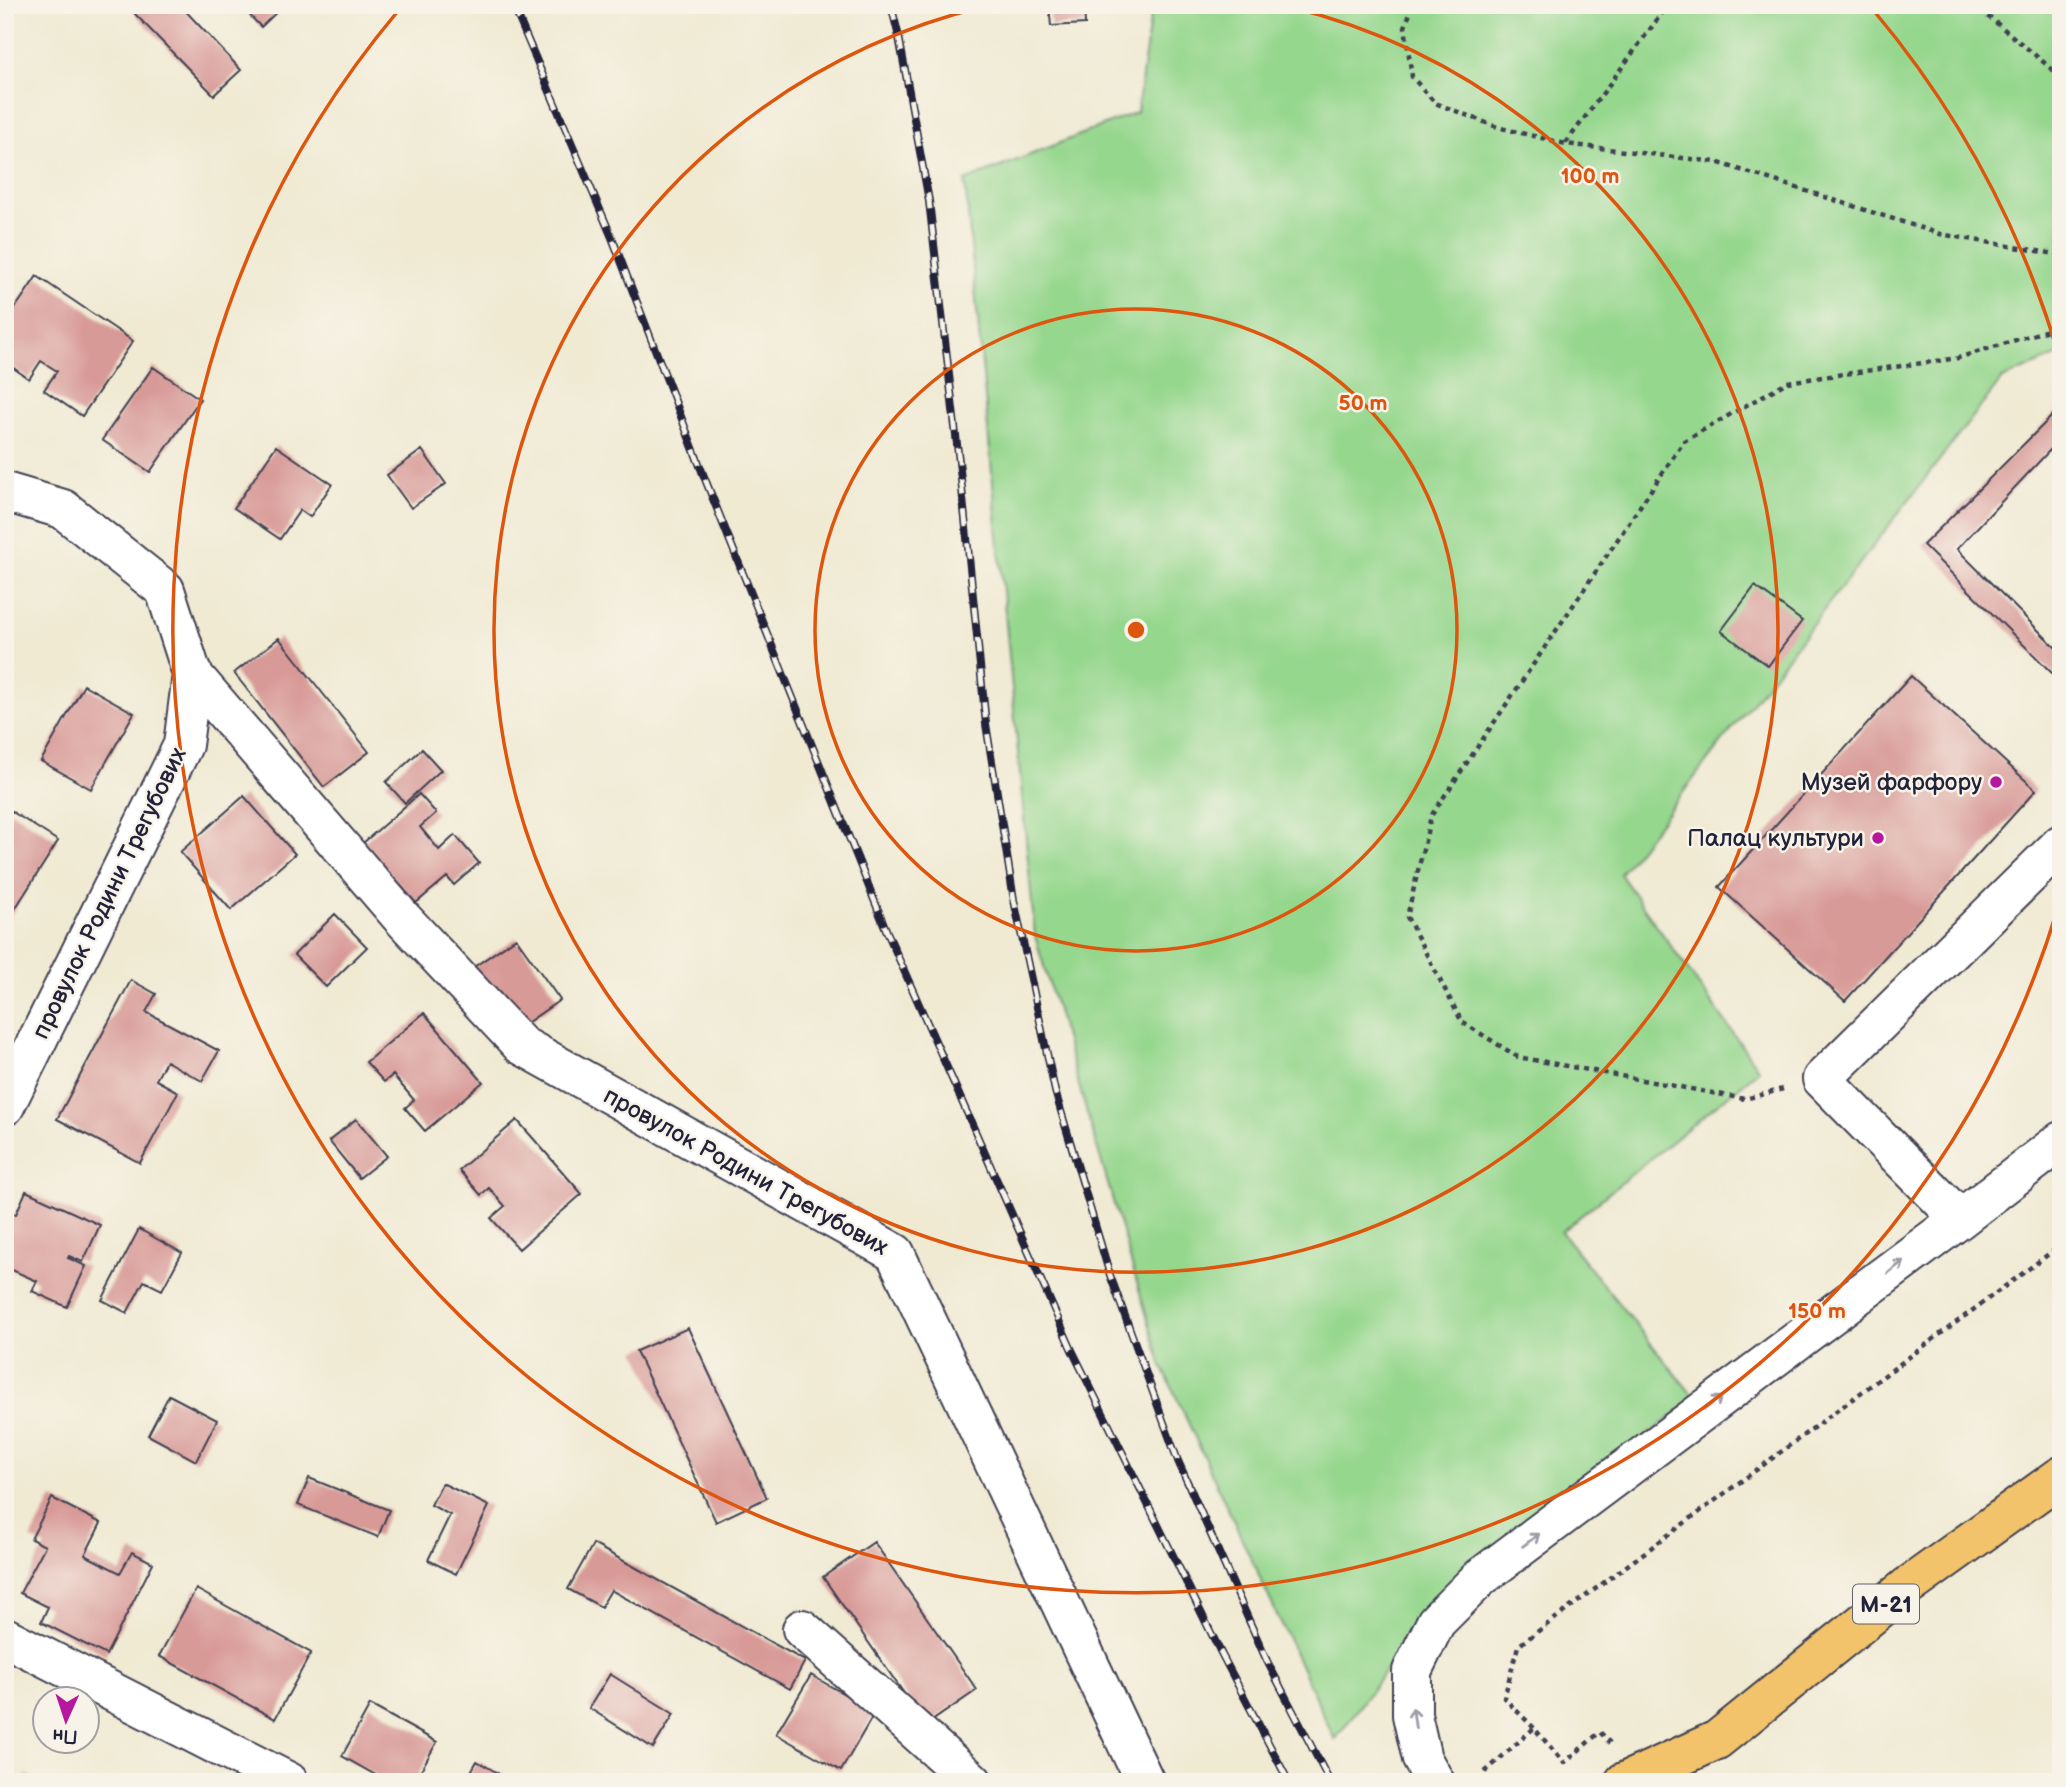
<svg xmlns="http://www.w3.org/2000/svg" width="2066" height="1787" viewBox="0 0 2066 1787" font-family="'Balsamiq Sans',sans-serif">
  <rect width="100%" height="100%" fill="#f7f3e8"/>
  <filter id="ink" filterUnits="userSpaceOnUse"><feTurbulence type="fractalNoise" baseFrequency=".0143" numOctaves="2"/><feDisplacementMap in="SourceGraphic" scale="14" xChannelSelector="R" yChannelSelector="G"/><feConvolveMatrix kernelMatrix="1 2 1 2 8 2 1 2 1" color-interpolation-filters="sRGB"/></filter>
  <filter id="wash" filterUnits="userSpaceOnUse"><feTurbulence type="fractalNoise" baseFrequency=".00686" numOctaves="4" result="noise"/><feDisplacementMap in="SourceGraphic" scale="28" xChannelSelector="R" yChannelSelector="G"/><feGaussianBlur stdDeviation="1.57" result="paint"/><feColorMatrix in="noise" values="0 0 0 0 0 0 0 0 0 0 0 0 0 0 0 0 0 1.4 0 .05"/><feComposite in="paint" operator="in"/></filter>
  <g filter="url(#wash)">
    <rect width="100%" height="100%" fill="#f0ead3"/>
    <path fill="#96d78e" stroke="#5c7c64" stroke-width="2" d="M 1152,5 L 2061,5 L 2061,354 L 2002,379 L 1620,874 L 1759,1070 L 1561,1232 L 1695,1398 L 1440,1596 L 1335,1740 L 1161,1364 L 1035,936 L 965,181 L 1137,112 Z"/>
    <g id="blocks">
      <path fill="#d89a97" d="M 144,5 L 180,5 L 241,70 L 214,95 L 135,14 Z
        M 240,5 L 284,5 L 261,27 Z
        M 1049,5 L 1084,5 L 1085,24 L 1051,26 Z
        M 37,276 L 133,341 L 82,416 L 44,390 L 57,371 L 41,361 L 29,379 L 5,362 L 5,323 Z
        M 153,367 L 200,399 L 150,472 L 102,440 Z
        M 2057,411 L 2061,415 L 2061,461 L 2050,450 L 1957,549 L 2061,653 L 2061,682 L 1923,545 Z
        M 276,446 L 332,484 L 310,517 L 300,510 L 280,539 L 234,508 Z
        M 422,450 L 446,484 L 411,508 L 387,475 Z
        M 1755,586 L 1802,621 L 1768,666 L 1721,631 Z
        M 279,638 L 369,752 L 324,787 L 234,673 Z
        M 1911,676 L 2036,790 L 1845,1001 L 1719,887 Z
        M 84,685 L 134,713 L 91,789 L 41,761 Z
        M 422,749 L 441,770 L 405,803 L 386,782 Z
        M 419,794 L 436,813 L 420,827 L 439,850 L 455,835 L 479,863 L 454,885 L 447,877 L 416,903 L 363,843 Z
        M 244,796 L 295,854 L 231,910 L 180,852 Z
        M 11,811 L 58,841 L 8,920 L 5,918 L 5,820 Z
        M 335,914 L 367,947 L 326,987 L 294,955 Z
        M 516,938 L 560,1000 L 515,1031 L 471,969 Z
        M 131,980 L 156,994 L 146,1012 L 219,1051 L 202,1081 L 166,1061 L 156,1080 L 178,1092 L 140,1163 L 57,1119 Z
        M 424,1013 L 483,1082 L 425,1131 L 405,1108 L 414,1100 L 393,1075 L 384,1082 L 366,1062 Z
        M 356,1119 L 387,1156 L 359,1178 L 329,1141 Z
        M 517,1120 L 582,1194 L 519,1249 L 491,1218 L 505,1206 L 489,1188 L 481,1195 L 459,1170 Z
        M 26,1191 L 100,1225 L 83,1262 L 69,1256 L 68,1258 L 86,1266 L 67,1307 L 32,1291 L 37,1281 L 10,1269 L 5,1280 L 5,1225 L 11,1214 L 16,1214 Z
        M 139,1229 L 182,1253 L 162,1290 L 144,1281 L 127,1313 L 102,1300 Z
        M 688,1328 L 767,1498 L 716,1522 L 636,1351 Z
        M 169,1395 L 217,1420 L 196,1461 L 148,1435 Z
        M 309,1478 L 389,1510 L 378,1537 L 298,1505 Z
        M 442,1483 L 489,1506 L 456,1574 L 428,1560 L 450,1515 L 431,1505 Z
        M 52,1498 L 101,1523 L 85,1555 L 120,1573 L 132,1552 L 153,1563 L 106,1655 L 41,1622 L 48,1607 L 20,1593 L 45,1546 L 31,1539 Z
        M 874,1542 L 977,1690 L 926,1725 L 823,1577 Z
        M 593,1544 L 805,1661 L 790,1689 L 611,1590 L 601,1607 L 568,1589 Z
        M 196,1589 L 311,1653 L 275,1719 L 159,1656 Z
        M 610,1674 L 674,1714 L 653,1748 L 589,1708 Z
        M 811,1675 L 875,1712 L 841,1771 L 776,1734 Z
        M 370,1705 L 437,1742 L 414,1782 L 388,1782 L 342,1756 Z
        M 477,1761 L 513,1782 L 465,1782 Z
        M 26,1774 L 42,1782 L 22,1782 Z"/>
    </g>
  </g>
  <g filter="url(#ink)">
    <use href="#blocks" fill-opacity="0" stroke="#414052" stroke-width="2"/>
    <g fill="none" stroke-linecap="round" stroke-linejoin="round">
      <defs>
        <path id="minor" d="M 5,492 L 63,509 L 165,590 L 192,674 L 183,745 L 5,1106
          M 192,674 L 402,918 L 521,1045 L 895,1253 L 1145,1782
          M 1960,1219 L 1822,1079 L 2061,844
          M 802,1629 L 973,1782
          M 5,1637 L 289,1782
          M 1435,1782 L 1422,1759 L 1412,1715 L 1412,1671 L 1436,1622 L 1481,1577 L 1960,1219 L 2061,1141"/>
        <path id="highway" d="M 1624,1782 L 1717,1740 L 1907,1587 L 2061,1476"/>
      </defs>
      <use href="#minor" stroke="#414052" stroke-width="42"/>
      <use href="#highway" stroke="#414052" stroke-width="42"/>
      <path stroke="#414052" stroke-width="4.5" stroke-dasharray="5 5" stroke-linecap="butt" d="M 1413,5 L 1405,27 L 1412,77 L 1435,103 L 1497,127 L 1566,144 L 1716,162 L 1940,234 L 2061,255
        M 1971,5 L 1993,20 L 2053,70 L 2061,70
        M 1566,143 L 1668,5
        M 1783,1089 L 1745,1099 L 1518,1057 L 1462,1022 L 1407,917 L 1431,816 L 1684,441 L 1787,382 L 1958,358 L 2061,326
        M 1534,1728 L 1504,1698 L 1518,1646 L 2061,1245
        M 1485,1772 L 1534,1728 L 1564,1763 L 1600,1732 L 1610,1743"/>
      <use href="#minor" stroke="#fff" stroke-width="38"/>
      <use href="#highway" stroke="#f2c36a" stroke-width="38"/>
      <defs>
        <path id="rail" d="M 513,5 L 613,240 L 705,479 L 887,932 L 1071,1348 L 1222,1655 L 1289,1782
          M 891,5 L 899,37 L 929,201 L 961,479 L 986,724 L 1014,900 L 1055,1091 L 1110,1275 L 1178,1461 L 1267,1661 L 1330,1782"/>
      </defs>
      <use href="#rail" stroke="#22223b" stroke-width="8"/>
      <use href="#rail" stroke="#f7f3e8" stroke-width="5" stroke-dasharray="16" stroke-linecap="butt"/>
    </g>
    <defs><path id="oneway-shaft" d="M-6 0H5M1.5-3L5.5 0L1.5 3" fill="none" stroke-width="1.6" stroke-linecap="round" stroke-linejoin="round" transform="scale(1.75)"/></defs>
    <g stroke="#9c9ca7">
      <use href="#oneway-shaft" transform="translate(1896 1267) rotate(-37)"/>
      <use href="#oneway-shaft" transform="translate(1713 1403) rotate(-37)"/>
      <use href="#oneway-shaft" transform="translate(1531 1540) rotate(-37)"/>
      <use href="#oneway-shaft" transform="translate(1414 1718) rotate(-98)"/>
    </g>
  </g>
  <g fill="none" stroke="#de560e" stroke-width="3.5">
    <circle cx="1136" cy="630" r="321"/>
    <path d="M1286 6A642 642 0 1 1 986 6"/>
    <path d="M2059 904A963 963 0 1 1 398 11M1874 11A963 963 0 0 1 2059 356"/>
  </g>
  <g fill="#b5179e" stroke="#f7f3e8" stroke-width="2.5">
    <circle cx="1996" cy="782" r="7"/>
    <circle cx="1878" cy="838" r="7"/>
  </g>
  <g text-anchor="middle" stroke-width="5" stroke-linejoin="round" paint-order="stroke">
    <rect fill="#f7f3e8" stroke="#62616f" stroke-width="2" x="1853" y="1584.5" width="66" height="39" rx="5"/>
    <g font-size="23" font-weight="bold" fill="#22223b">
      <text x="1886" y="1612">М-21</text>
    </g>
    <g font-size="24" fill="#22223b" stroke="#f7f3e8" text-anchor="end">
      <text x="1982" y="790">Музей фарфору</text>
      <text x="1864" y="846">Палац культури</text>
    </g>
    <g font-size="24" fill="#22223b" stroke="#f7f3e8">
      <text transform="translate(109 893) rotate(-64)" y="8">провулок Родини Трегубових</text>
      <text transform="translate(746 1171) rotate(29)" y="8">провулок Родини Трегубових</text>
    </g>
  </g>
  <circle cx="1136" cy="630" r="10" fill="#de560e" stroke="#f7f3e8" stroke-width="3.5"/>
  <g font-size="21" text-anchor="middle" font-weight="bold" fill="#de560e" stroke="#f7f3e8" stroke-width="5" stroke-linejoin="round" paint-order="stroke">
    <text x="1590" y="183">100 m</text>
    <text x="1363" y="410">50 m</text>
    <text x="1817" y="1318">150 m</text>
  </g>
  <rect width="2066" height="1787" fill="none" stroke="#f7f3e8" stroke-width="28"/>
  <g transform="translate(66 1720) rotate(183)"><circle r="33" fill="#f7f3e8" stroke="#a29fa3" stroke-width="2"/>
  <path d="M0-5L12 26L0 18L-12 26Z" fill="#b5179e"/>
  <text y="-10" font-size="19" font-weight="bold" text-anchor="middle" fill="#22223b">Пн</text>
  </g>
</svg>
